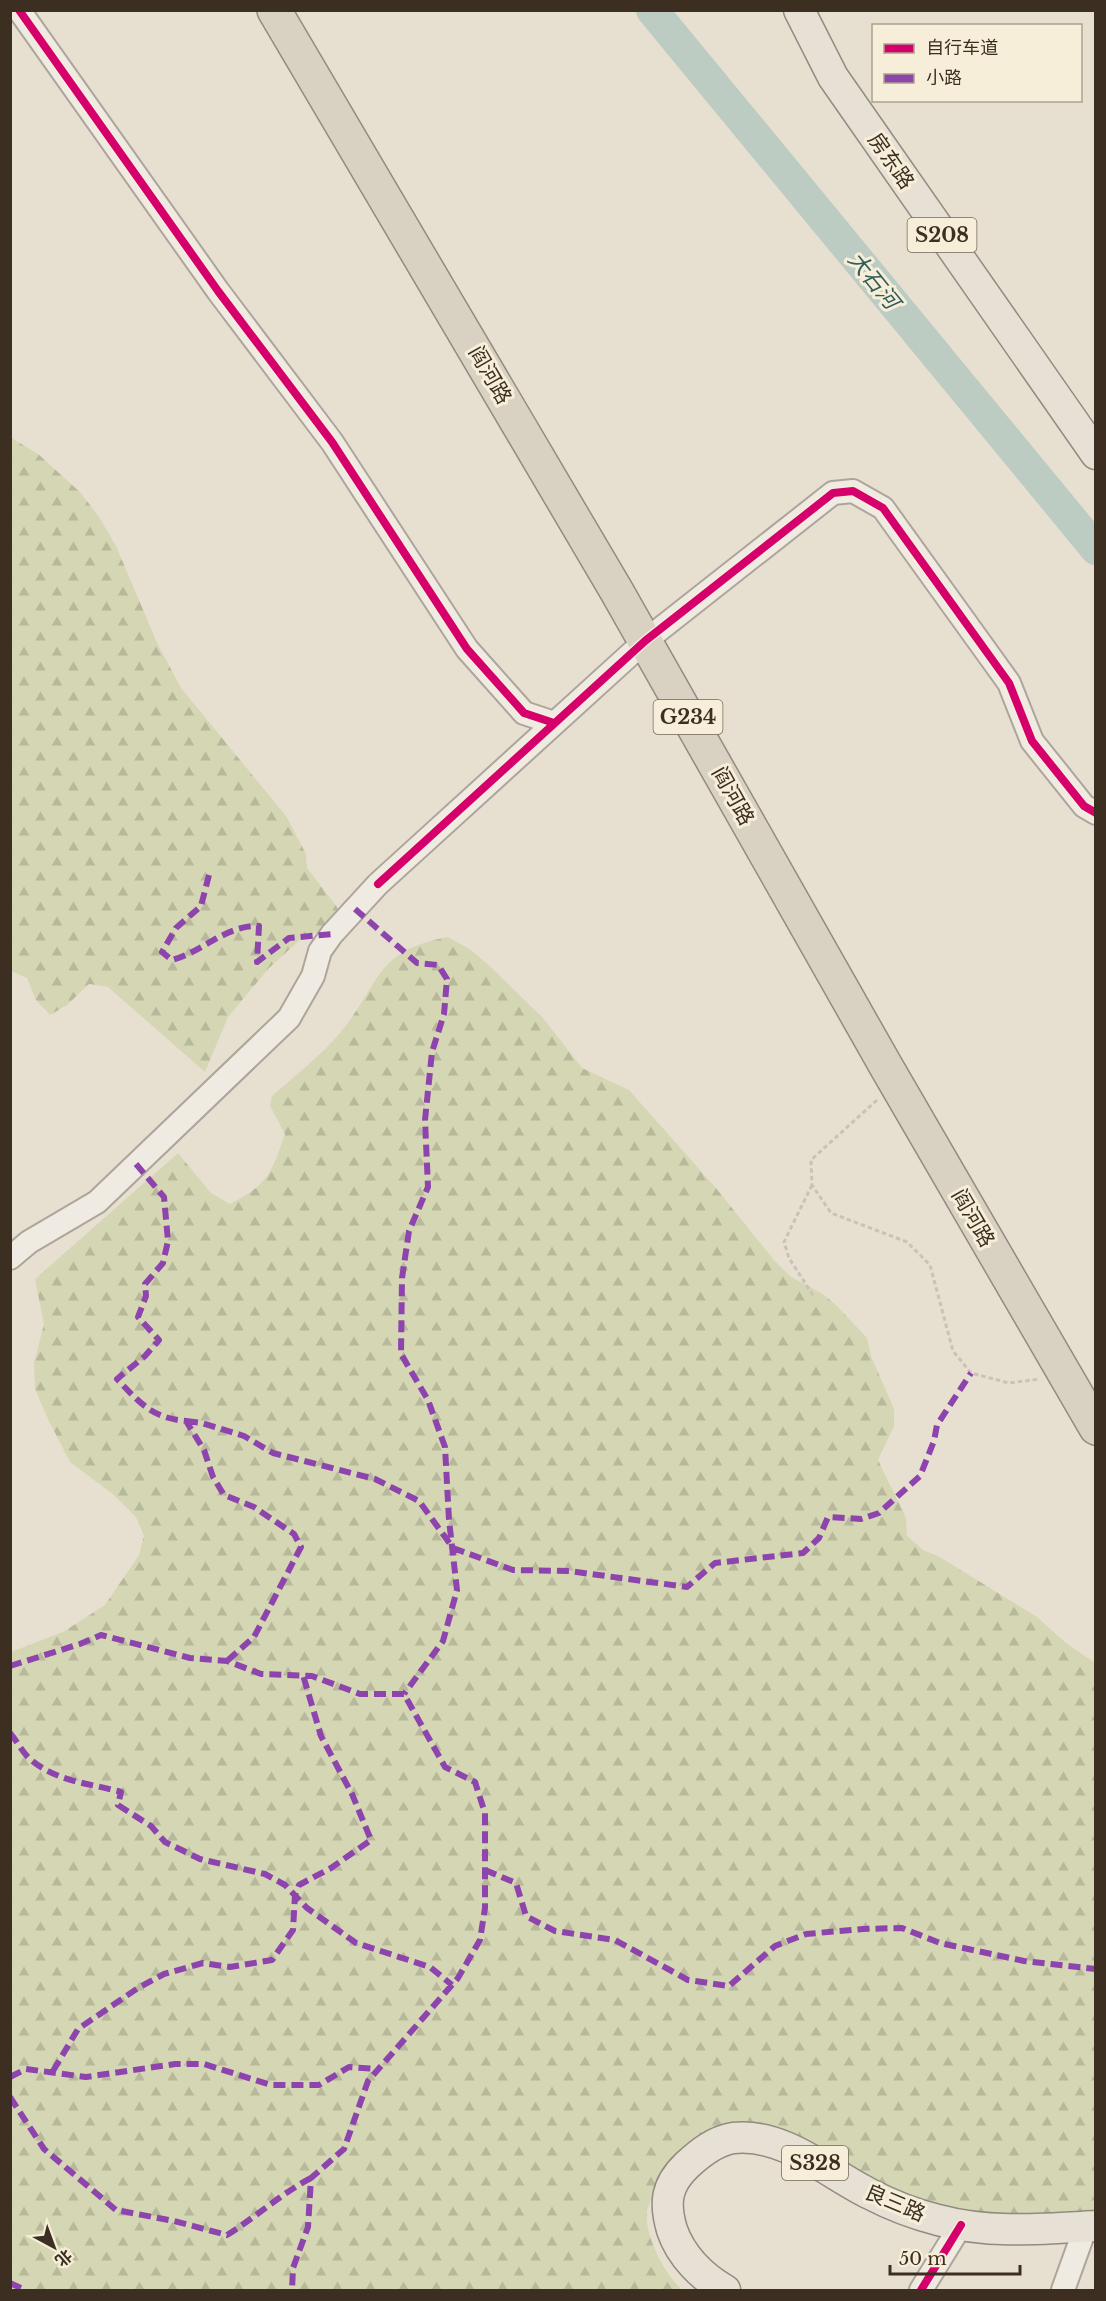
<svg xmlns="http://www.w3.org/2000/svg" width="1106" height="2301" viewBox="0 0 1106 2301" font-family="'Libre Baskerville','Noto Sans SC',serif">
  <defs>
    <pattern id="forest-firs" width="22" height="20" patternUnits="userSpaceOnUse" patternTransform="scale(1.5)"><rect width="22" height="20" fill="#d5d6b4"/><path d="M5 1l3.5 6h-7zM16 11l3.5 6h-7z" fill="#b8b89a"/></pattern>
  </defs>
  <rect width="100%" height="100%" fill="#e7e0d1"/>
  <path fill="url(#forest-firs)" d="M 10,437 L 38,454 L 81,493 L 99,517 L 116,546 L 158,645 L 181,688 L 286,816 L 306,854 L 307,868 L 337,907 L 340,920 L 327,929 L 304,936 L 269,968 L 228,1017 L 205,1072 L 108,987 L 89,984 L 67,1005 L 50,1015 L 36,1000 L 27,978 L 11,971 Z
    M 448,937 L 471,950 L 492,968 L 543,1018 L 582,1068 L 629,1090 L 715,1187 L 774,1260 L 791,1277 L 823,1294 L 837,1306 L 867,1338 L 871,1356 L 894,1409 L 894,1426 L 878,1460 L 906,1518 L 907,1536 L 923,1550 L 938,1556 L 1037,1617 L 1066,1643 L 1095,1663 L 1095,2212 L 1001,2217 L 928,2205 L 878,2182 L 788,2130 L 761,2127 L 654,2193 C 652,2199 648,2205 647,2211 C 644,2236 665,2274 682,2290 L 11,2290 L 11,1652 L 63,1632 L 105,1605 L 139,1555 L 144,1536 L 136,1517 L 114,1495 L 70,1462 L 48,1419 L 35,1389 L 34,1363 L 44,1324 L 35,1279 L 178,1153 L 211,1193 L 230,1204 C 268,1185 272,1172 285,1134 L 270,1106 L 272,1096 C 295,1076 320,1056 340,1033 C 381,984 373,951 448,937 Z"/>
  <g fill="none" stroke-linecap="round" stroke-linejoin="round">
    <path stroke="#bcccc2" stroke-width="32" d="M 652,10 L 1096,549"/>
    <defs>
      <path id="minor" d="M 19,10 L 218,291 L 332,442 L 467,649 L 524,713 L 554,723
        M 10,1258 L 29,1242 L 97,1202 L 289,1018 L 313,976 L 320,951 L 332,934 L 378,884 L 645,641 L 833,493 L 853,491 L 883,508 L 1009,683 L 1032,741 L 1084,806 L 1096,813
        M 921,2290 L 961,2225
        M 1063,2290 L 1086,2226"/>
      <path id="major" d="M 799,10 L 833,77 L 1096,454
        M 725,2290 C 702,2277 681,2256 672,2230 C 664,2203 666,2185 687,2165 C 700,2153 715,2141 733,2138 C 783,2132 829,2174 870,2194 C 891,2205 914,2214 938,2220 C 989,2234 1043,2229 1096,2226"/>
      <path id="highway" d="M 274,10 L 616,590 L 887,1068 L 1096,1428"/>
    </defs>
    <use href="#minor" stroke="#ada599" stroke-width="26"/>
    <use href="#major" stroke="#928b80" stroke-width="33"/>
    <use href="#highway" stroke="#928b80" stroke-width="36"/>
    <path stroke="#c8c2b9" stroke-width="3" stroke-dasharray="4.5 3" stroke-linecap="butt" d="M 877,1100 L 811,1160 L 812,1185 L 831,1213 L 907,1242 L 930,1265 L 953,1351 L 971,1373 L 1009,1383 L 1040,1379
      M 812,1185 L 784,1242 L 789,1258 L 814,1297"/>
    <use href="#minor" stroke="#efebe3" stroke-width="22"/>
    <use href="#major" stroke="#e6e1d4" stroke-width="30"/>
    <use href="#highway" stroke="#d9d1c2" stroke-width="33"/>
    <path stroke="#8e44ad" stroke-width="6" stroke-dasharray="12 6" stroke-linecap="butt" d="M 209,875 L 201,906 L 176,928 L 162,952 L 172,960 C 202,952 226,925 259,926 L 257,962 L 289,938 L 332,934
      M 355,909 L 417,963 L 438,965 L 447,979 L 444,1014 L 432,1052 L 425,1120 L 428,1187 L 409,1231 L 402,1278 L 401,1354 L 428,1400 L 445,1447 L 449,1520 L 457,1590 L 443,1641 L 404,1694
      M 136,1164 L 164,1197 L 168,1241 L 163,1263 L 145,1284 L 146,1296 L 138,1317 L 159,1340 L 145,1356 L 117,1379 C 140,1403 152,1418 186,1421 L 204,1450 L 213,1477 L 224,1495 L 254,1507 L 294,1534 L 301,1547 L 254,1637 L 227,1661
      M 186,1421 L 202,1423 L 244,1436 L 273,1453 L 375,1479 L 419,1501 L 453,1548 L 513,1570 L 569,1571 L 687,1587 L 715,1563 L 803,1553 L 819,1538 L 828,1517 L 861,1519 L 879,1513 L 920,1476 L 934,1441 L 937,1425 L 971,1373
      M 10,1666 L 80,1644 L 101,1635 L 190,1658 L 227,1661 L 261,1674 L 312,1676 L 360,1694 L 404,1694 L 445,1767 L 475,1782 L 485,1813 L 485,1908 L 480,1940 L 458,1978 L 368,2081 L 344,2149 L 311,2178 L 308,2227 L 293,2268 L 292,2290
      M 10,1733 C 17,1741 22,1752 30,1759 C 57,1782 89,1783 121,1792 L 118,1805 L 151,1826 L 165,1842 L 200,1859 L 265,1874 L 285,1885 L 307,1908 L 356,1943 L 430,1967 L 452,1985
      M 485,1870 L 516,1883 L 526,1916 L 555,1931 L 615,1940 L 688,1980 L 729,1986 L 775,1946 L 806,1934 L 863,1929 L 902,1928 L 940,1943 L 1024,1961 L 1096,1969
      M 53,2071 L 78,2029 L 138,1988 L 164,1974 L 203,1963 L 230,1967 L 272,1960 L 293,1930 L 295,1895 L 299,1885 L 331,1868 L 371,1840 L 352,1794 L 321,1736 L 303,1675
      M 10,2077 L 26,2069 L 86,2077 L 175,2064 L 204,2064 L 271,2085 L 319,2085 L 349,2067 L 378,2069
      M 10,2097 L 44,2149 L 116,2210 L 174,2221 L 227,2235 C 256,2217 282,2193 311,2178
      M 10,2283 L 25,2290"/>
    <defs>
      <path id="cycleway" d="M 19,10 L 218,291 L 332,442 L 467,649 L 524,713 L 554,723
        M 378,884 L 645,641 L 833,493 L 853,491 L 883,508 L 1009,683 L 1032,741 L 1084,806 L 1096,813
        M 921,2290 L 961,2225"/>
    </defs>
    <use href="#cycleway" stroke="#f6eed9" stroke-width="11"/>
    <use href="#cycleway" stroke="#d6006c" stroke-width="8"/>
  </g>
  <g text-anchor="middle" stroke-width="6" stroke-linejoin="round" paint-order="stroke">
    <g fill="#f6eed9" stroke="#746858" stroke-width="1.5">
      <rect x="907.5" y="218" width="69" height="34" rx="4.5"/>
      <rect x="653.5" y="700" width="69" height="34" rx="4.5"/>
      <rect x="782" y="2146" width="66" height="34" rx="4.5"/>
    </g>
    <g font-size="20" font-weight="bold" fill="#3c2f21">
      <text x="942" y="242">S208</text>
      <text x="688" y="724">G234</text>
      <text x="815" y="2170">S328</text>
    </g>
    <g font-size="21" fill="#3c2f21" stroke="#f6eed9">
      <text transform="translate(891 161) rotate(55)" y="7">房东路</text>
      <text transform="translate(490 375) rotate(60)" y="7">阎河路</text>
      <text transform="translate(733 796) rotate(61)" y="7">阎河路</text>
      <text transform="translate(973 1218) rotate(60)" y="7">阎河路</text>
      <text transform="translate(895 2203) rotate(23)" y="7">良三路</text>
    </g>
    <g font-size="22" font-style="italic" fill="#305c5a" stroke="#f6eed9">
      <text transform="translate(874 280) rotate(51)" y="8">大石河</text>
    </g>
  </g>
  <rect width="1106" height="2301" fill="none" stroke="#3c2f21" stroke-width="24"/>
  <rect x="872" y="24" width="210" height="78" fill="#f6eed9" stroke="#aca28f" stroke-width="1.5"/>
  <rect x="884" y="44" width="30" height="9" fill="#d6006c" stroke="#aca28f" stroke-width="1.5"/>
  <text x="926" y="54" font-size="18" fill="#3c2f21">自行车道</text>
  <rect x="884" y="74" width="30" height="9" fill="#8e44ad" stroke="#aca28f" stroke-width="1.5"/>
  <text x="926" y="84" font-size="18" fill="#3c2f21">小路</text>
  <g transform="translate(54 2247) rotate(139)" stroke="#f6eed9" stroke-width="4.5" paint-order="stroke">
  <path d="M0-4.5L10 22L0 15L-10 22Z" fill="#3c2f21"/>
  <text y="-9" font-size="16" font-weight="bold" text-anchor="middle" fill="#3c2f21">北</text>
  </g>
  <path d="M890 2265v9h130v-9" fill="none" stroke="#3c2f21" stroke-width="3"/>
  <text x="899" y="2265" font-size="18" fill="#3c2f21" stroke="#f6eed9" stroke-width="4.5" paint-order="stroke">50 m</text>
</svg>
